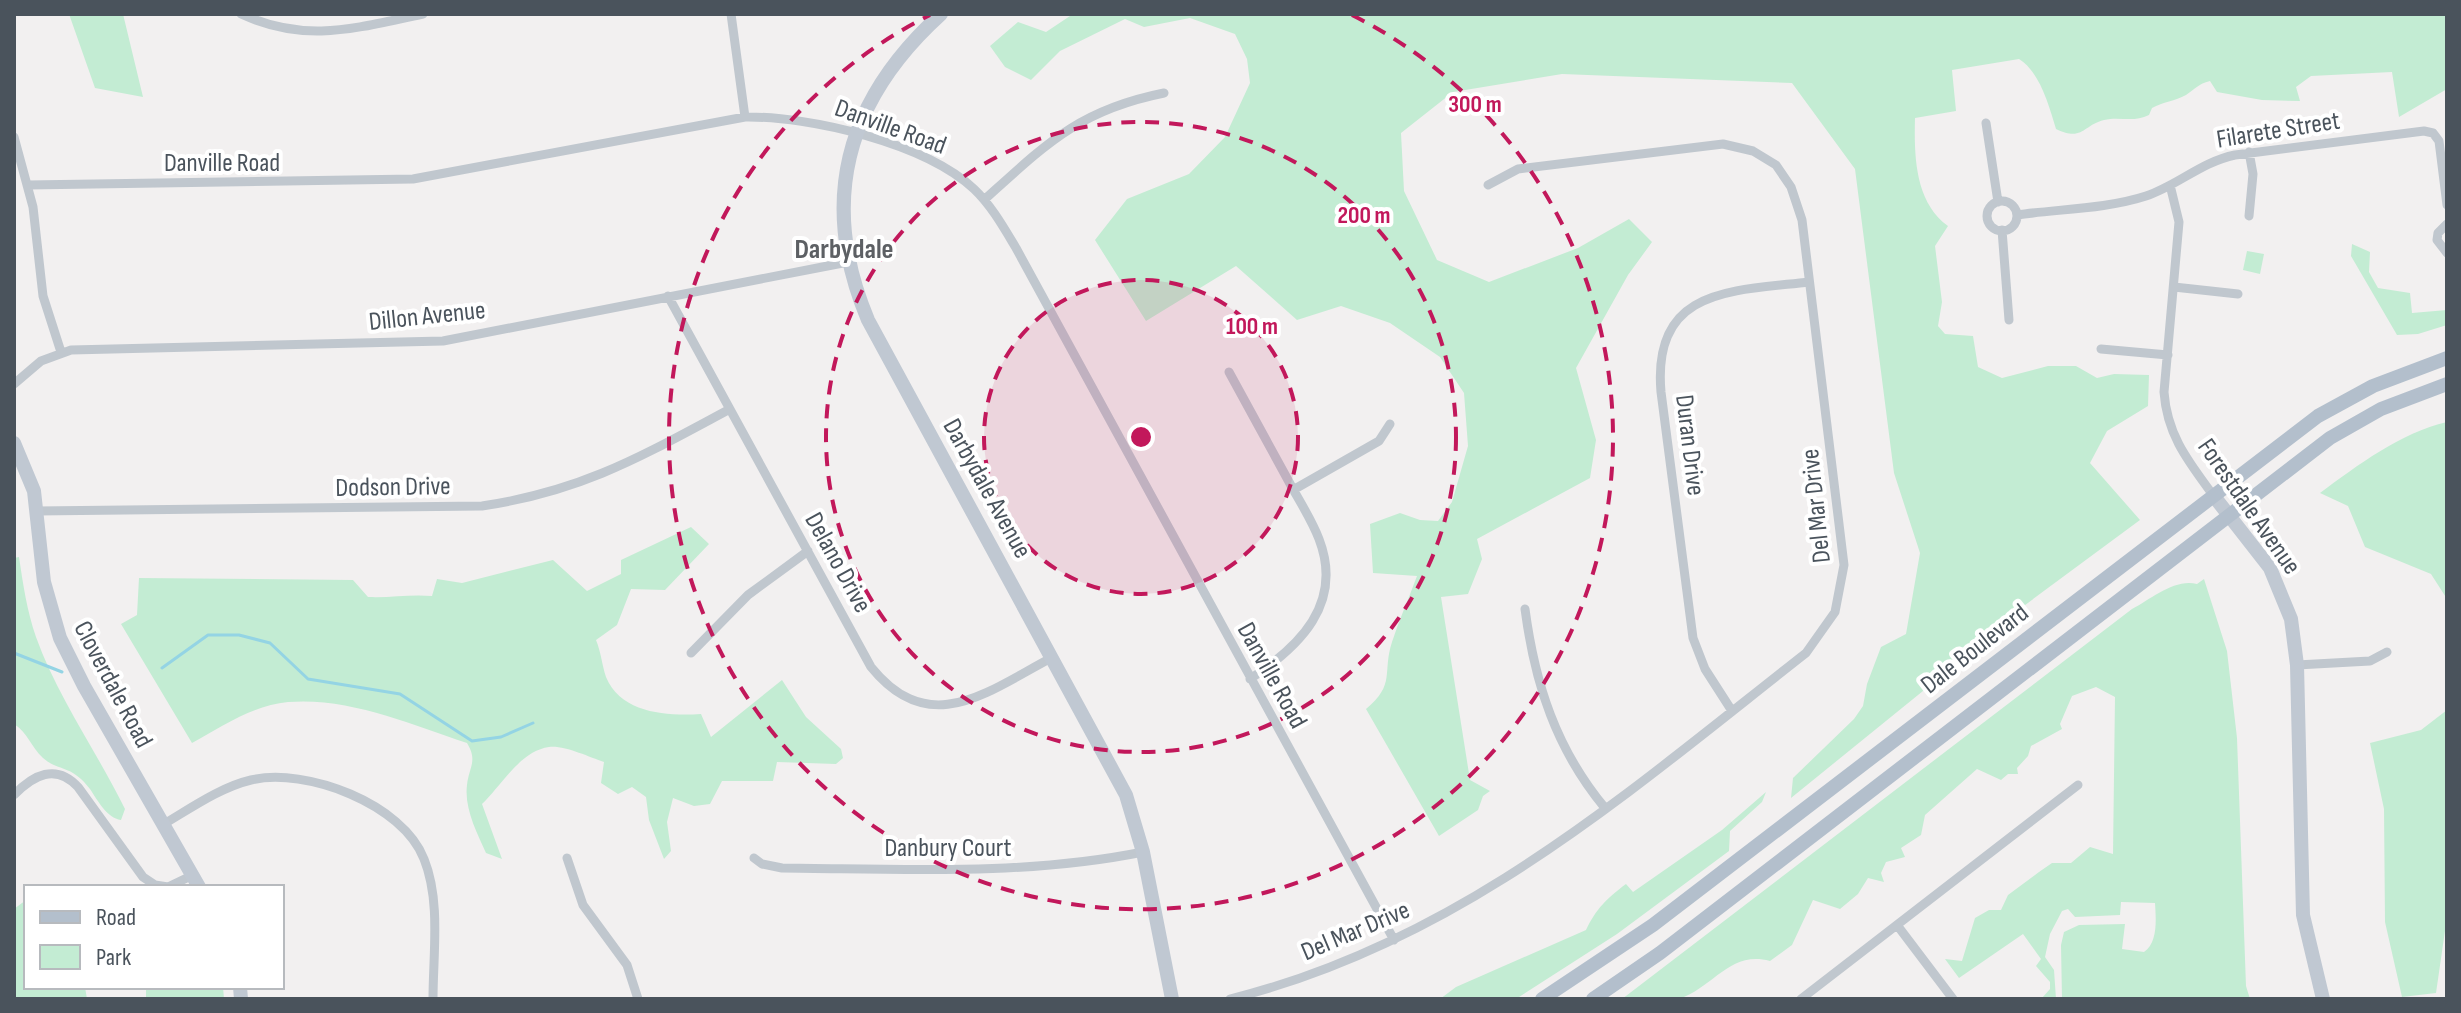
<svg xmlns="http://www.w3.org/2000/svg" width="2461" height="1013" viewBox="0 0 2461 1013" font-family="'Sofia Sans Condensed',sans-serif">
  <rect width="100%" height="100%" fill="#f2f0f0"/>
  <path fill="#c3ecd3" d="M 69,14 L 123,14 L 143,97 L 95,88 Z
    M 1073,14 L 2447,14 L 2447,89 L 2399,117 L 2392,72 L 2311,76 L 2296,87 L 2300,101 L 2262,100 L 2217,92 L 2210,81 C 2198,84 2195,89 2186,95 C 2175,101 2163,102 2152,108 L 2149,115 C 2133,123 2120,116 2104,120 C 2083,125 2083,142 2056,129 C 2049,106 2040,72 2019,59 L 1952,70 L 1956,111 L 1915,118 C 1914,156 1915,202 1948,226 L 1935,246 L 1942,302 L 1938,326 L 1945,334 L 1973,336 L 1978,367 L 2002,378 L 2048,366 L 2076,366 L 2097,378 L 2114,374 L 2149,375 L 2148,406 L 2107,431 L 2090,463 L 2140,520 L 1998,625 L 1939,678 L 1791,798 L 1793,778 L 1854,719 L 1863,706 L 1867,684 L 1881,647 L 1906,634 L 1920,553 L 1894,473 L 1855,169 L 1792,83 L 1562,74 L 1453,92 L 1401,133 L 1404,191 L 1437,260 L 1489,282 L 1578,248 L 1629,219 L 1652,242 L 1628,275 L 1576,368 L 1596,440 L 1590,478 L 1477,539 L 1482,559 L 1468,594 L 1441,597 L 1470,780 L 1490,791 L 1483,796 L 1478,810 L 1439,836 L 1366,709 C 1396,684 1382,673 1392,642 C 1399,620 1409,598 1417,576 L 1373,573 L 1370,524 L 1400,513 L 1420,520 L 1438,521 L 1452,502 L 1468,446 L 1464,393 L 1440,357 L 1390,323 L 1341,306 L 1297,320 L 1236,266 L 1146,321 L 1095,240 L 1127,199 L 1189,174 L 1225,137 L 1250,83 L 1247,59 L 1235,34 L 1190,18 L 1144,27 L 1125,19 L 1060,51 L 1031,80 L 1005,67 L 990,46 L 1018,22 L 1046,32 Z
    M 2352,244 L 2370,252 L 2369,272 L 2378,288 L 2410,293 L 2412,313 L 2447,310 L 2447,325 L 2418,334 L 2397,335 L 2351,256 Z
    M 2247,251 L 2264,254 L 2260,274 L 2243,270 Z
    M 2447,422 L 2447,599 L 2431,574 L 2365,547 L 2348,506 L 2320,493 C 2358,465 2400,433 2447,422 Z
    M 691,527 L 709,544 L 665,590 L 631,589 L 617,625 L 596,640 C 601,652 602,665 606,677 C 621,714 668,716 701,714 L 711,737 L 782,680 L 806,717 L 841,749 L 843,758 L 836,764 L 777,762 L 773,781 L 722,781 L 710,804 L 694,806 L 673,798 L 667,822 L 671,851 L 664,859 L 649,820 L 646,797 L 632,787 L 618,794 L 601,783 L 604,762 C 589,757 564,745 549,747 C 520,751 501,786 482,804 L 502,859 L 486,853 C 477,833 464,808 467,785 C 469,767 478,761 467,743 C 410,724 349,697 288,702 C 254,705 222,726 192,743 L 121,624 L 137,615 L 139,578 L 353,580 L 368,597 C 391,598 410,594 432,596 L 437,579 L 462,583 L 553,560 L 587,591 L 621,574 L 621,560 Z
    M 19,557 C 23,584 27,611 36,637 C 58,698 97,752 125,809 L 121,820 C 107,818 98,801 90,789 C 71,764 59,772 43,758 C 31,747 28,733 14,724 L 14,558 Z
    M 2204,579 L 2227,651 L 2237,738 L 2246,986 L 2250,999 L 2062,999 L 2061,945 L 2064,932 L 2079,925 L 2125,924 L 2122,949 L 2144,952 C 2158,942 2156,920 2155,903 L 2121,902 L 2120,915 L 2075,917 L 2068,909 L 2062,911 L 2050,934 L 2045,957 L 2054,970 L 2056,999 L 2042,998 L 2050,989 L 2050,982 L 2036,966 L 2041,959 L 2023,934 L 1959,978 L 1945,959 L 1962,961 L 1975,918 L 1989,910 L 2001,910 L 2008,895 L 2039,872 L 2052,863 L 2071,863 L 2090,847 L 2113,854 L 2115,697 L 2096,687 L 2072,696 L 2060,724 L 2062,729 L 2031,746 L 2028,756 L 2017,768 L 2018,774 L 2008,774 L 2001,780 L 1977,769 L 1925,815 L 1921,835 L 1901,848 L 1905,857 L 1886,862 L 1881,873 L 1884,882 L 1868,878 L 1858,894 L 1840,909 L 1813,900 L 1792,945 L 1770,961 C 1730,950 1714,987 1679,999 C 1664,1004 1639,999 1622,999 L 2132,609 C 2151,599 2175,578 2197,584 Z
    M 2447,710 L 2447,917 L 2436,993 L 2402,997 L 2385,922 L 2384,809 L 2370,743 L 2421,730 Z
    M 1766,792 L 1762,802 L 1730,831 L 1729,851 L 1617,934 L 1516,999 L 1440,999 L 1456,987 L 1586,930 C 1596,909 1607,898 1626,884 L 1633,892 L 1722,830 Z
    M 26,900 L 26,987 L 85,987 L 87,999 L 14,999 L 14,909 Z
    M 136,987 L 223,987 L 224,999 L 146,999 L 146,989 Z"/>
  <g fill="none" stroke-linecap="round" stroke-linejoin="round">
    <path stroke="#94d4e4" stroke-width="3" d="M 1635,14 L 1693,14
      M 2384,14 L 2408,14
      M 14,653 L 62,672
      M 162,668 L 208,635 L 239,635 L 270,643 L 308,679 L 400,694 L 472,741 L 501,737 L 533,723"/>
    <path stroke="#c0c7ce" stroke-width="9" d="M 241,14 C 307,44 355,28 423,14
      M 731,14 L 745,117
      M 1986,123 L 1998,202
      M 14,137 L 33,207 L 43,296 L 61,352
      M 28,185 L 413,179 L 745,117 C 810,116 925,143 974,189 C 991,205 1004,228 1016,248 L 1394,940
      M 2170,185 L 2179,222 L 2164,392 C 2167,435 2188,461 2213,495
      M 984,200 C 1046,144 1079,110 1164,93
      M1987 216a15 15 0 1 1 30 0a15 15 0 1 1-30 0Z
      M 2017,215 C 2058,209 2106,209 2146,196 C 2177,186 2201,162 2235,155 L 2424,131 L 2433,133 L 2439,141 L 2447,205
      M 2249,216 L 2253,174 L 2249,152
      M 2447,224 L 2438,233 L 2437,240 L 2447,253
      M 2002,230 L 2009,320
      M 2174,287 L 2238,294
      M 668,296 L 871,667 C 930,740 988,691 1053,657
      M 2101,349 L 2168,355
      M 1229,372 C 1249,408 1268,444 1288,480 C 1298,499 1311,518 1319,539 C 1344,604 1299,647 1250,679
      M 14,384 L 41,361 L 71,350 L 443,341 L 848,262
      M 1293,490 L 1379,441 L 1390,424
      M 37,511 L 482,506 C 583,491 642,456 730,409
      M 1525,609 C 1535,684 1556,749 1605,808
      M 691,653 L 748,595 L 808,551
      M 2297,665 L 2370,661 L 2387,652
      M 1732,711 L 1705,669 L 1693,638 L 1661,392 C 1652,288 1731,291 1809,282
      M 14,795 C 33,775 56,763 78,787 L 143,877 L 155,885 L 168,887 L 193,875
      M 164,824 C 191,808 221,787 251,780 C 306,767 403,804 424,859 C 441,901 433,954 433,999
      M 567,858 L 583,905 L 627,965 L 638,999
      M 754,858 L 762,864 L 782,868 C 903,869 1024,876 1143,852
      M 1897,925 L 1953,999
      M 1230,999 C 1459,942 1626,794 1806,653 L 1835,612 L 1844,565 L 1802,220 L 1791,187 L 1776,165 L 1753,151 L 1723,144 L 1518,169 L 1488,185
      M 1801,999 L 2078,785"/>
    <path stroke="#c0c8d2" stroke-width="14" d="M 941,14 C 846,100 818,201 868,320 L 1126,795 L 1143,852 L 1172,999
      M 14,443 L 34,491 L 44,582 L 60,638 L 84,686 L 199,887
      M 2213,495 L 2270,568 L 2291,619 L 2297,665 L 2303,915 L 2323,999
      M 240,987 L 241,999"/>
    <path stroke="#b3bfcc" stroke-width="14" d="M 1542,999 L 1653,925 L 2318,416 L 2373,386 L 2447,358
      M 1593,999 L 1660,953 L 2330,438 L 2381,409 L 2447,384"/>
  </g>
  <circle cx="1141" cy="437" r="157" fill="#c2185b" fill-opacity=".12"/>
  <g fill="none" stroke="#c2185b" stroke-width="4" stroke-dasharray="14 10">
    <circle cx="1141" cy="437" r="157"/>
    <circle cx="1141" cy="437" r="315"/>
    <path d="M1352 15A472 472 0 1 1 930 15"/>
  </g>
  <g text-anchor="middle" stroke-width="8" stroke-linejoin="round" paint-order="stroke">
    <g font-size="26" fill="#4a535c" stroke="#fff">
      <text transform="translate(891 126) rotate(20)" y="9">Danville Road</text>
      <text transform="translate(2278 129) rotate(-9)" y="9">Filarete Street</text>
      <text x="222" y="171">Danville Road</text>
      <text transform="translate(427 315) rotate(-6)" y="9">Dillon Avenue</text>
      <text transform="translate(1691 445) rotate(83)" y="9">Duran Drive</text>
      <text transform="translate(393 486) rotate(-1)" y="9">Dodson Drive</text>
      <text transform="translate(988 488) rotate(61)" y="9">Darbydale Avenue</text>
      <text transform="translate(1815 506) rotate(-96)" y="9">Del Mar Drive</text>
      <text transform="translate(2250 506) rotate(55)" y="9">Forestdale Avenue</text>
      <text transform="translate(839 562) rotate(61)" y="9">Delano Drive</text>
      <text transform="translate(1974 648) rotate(-38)" y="9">Dale Boulevard</text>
      <text transform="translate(1273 675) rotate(61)" y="9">Danville Road</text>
      <text transform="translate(114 684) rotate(62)" y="9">Cloverdale Road</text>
      <text x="948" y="856">Danbury Court</text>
      <text transform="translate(1355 930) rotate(-23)" y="9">Del Mar Drive</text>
    </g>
    <g font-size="28" font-weight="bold" fill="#5d6064" stroke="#fff">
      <text x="844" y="258">Darbydale</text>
    </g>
  </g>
  <circle cx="1141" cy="437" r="12" fill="#c2185b" stroke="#fff" stroke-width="4"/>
  <g font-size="24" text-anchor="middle" font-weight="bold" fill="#c2185b" stroke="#fff" stroke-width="8" stroke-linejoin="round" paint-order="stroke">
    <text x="1475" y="112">300 m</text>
    <text x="1364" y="223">200 m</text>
    <text x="1252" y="334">100 m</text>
  </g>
  <rect width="2461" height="1013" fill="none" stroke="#4a535c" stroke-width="32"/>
  <rect x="24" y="885" width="260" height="104" fill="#ffffff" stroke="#b7babe" stroke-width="2"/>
  <rect x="40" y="911" width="40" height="12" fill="#b3bfcc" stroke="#b7babe" stroke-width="2"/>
  <text x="96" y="925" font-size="24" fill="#4a535c">Road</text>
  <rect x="40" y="945" width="40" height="24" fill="#c3ecd3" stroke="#b7babe" stroke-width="2"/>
  <text x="96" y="965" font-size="24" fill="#4a535c">Park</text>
</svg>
